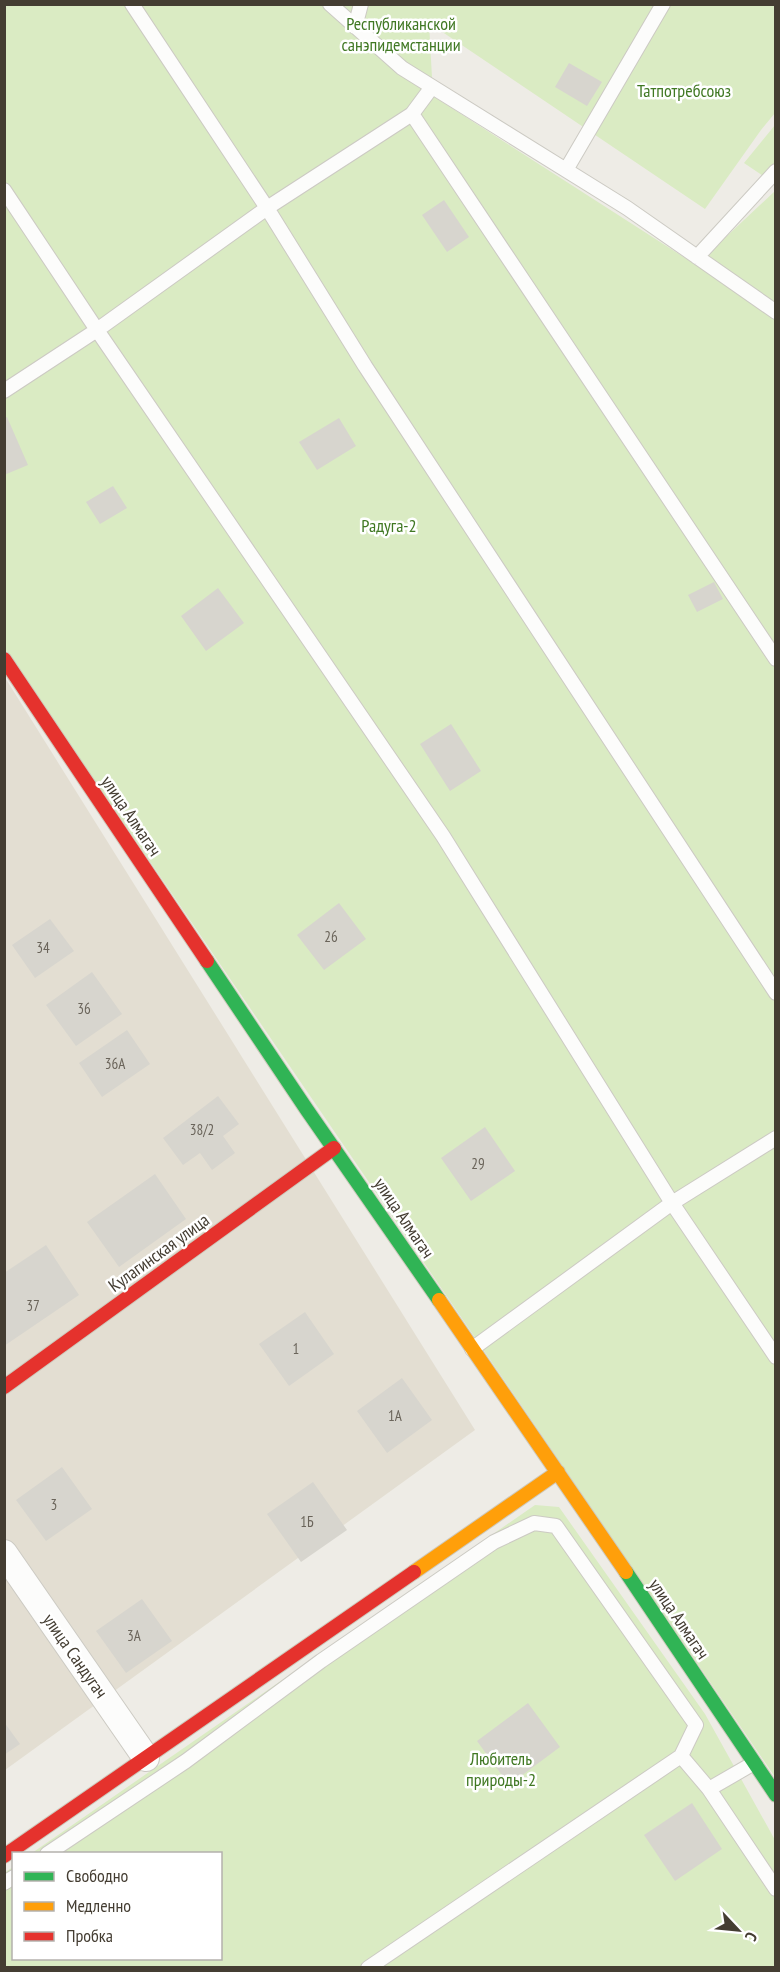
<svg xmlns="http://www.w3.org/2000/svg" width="780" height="1972" viewBox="0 0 780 1972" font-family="'PT Sans Narrow',sans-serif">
  <rect width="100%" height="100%" fill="#eeece6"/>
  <path fill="#e3ded2" d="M 4,676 L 475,1430 L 5,1770 L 4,1770 Z"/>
  <path fill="#daebc3" d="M 4,5 L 775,5 L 775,113 L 761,130 L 705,209 L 429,23 L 433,96 L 696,265 L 775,191 L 775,1777 L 5,649 Z
    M 775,125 L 775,184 L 744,163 Z
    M 535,1505 L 559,1507 L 705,1714 L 775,1840 L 775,1967 L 5,1967 L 4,1873 L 13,1867 L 14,1958 L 220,1958 L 220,1854 L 32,1853 Z"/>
  <path fill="#d7d5ce" d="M 569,63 L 602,82 L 587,106 L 555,87 Z
    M 444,200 L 469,237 L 447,252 L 422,215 Z
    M 7,417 L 28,465 L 4,475 L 4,418 Z
    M 339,418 L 356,446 L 317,470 L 299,442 Z
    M 113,486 L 127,508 L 100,524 L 86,502 Z
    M 714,582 L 723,599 L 697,612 L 688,595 Z
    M 218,588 L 244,623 L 206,651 L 181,616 Z
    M 451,724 L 481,771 L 450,791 L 420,744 Z
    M 339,903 L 366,939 L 324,970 L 297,935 Z
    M 50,919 L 74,951 L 35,978 L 12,945 Z
    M 92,972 L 122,1014 L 76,1046 L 46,1005 Z
    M 127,1030 L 150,1064 L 102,1097 L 79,1063 Z
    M 218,1096 L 239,1124 L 223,1136 L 235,1153 L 212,1170 L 200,1153 L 183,1165 L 163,1138 Z
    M 485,1127 L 515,1171 L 471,1201 L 441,1158 Z
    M 155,1174 L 186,1219 L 119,1267 L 87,1222 Z
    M 46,1245 L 79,1295 L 4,1346 L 4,1273 Z
    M 305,1312 L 334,1354 L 289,1386 L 259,1344 Z
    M 402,1378 L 432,1420 L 387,1453 L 357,1411 Z
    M 62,1467 L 92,1509 L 46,1541 L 16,1500 Z
    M 313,1482 L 347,1530 L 301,1562 L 267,1514 Z
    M 142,1599 L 172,1641 L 126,1673 L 96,1631 Z
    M 528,1703 L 560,1747 L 509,1785 L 477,1741 Z
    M 4,1722 L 20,1744 L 4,1755 Z
    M 692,1803 L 722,1849 L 675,1881 L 644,1835 Z"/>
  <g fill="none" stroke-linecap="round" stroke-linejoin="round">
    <defs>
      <path id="lane" d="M 132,4 L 267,208 L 365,366 L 776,993
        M 330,4 L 402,68 L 627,208 L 776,312
        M 355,27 L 361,4
        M 432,87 L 412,114 L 776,659
        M 566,170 L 663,4
        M 4,190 L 97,330 L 443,836 L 672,1203 L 776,1357
        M 697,257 L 776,171
        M 4,391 L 97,330 L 267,208 L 412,114
        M 472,1349 L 672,1203 L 776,1138
        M 681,1756 L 709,1789 L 776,1889
        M 709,1789 L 754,1763
        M 47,1854 L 186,1761 L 321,1661 L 494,1542 L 534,1523 L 556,1526 L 696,1725 L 681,1756 L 368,1968
        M 4,1883 L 14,1877"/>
      <path id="street" d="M 4,1553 L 146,1758"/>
      <path id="fast" d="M 207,961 L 307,1110 L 439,1300
        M 626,1572 L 776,1795"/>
      <path id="slow" d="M 439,1300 L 626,1572
        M 414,1572 L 558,1472"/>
      <path id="jam" d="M 4,659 L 207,961
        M 4,1387 L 334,1148
        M 4,1856 L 414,1572"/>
    </defs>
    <use href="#lane" stroke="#cccac3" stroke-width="16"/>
    <use href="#street" stroke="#cccac3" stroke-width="28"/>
    <use href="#fast" stroke="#cec9bc" stroke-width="16"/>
    <use href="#slow" stroke="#cec9bc" stroke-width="16"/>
    <use href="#jam" stroke="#cec9bc" stroke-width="16"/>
    <use href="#lane" stroke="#fcfcfb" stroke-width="14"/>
    <use href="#street" stroke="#fcfcfb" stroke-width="26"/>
    <use href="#fast" stroke="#30b455" stroke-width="14"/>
    <use href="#slow" stroke="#ff9f0a" stroke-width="14"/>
    <use href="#jam" stroke="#e5322d" stroke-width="14"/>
  </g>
  <g text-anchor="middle" stroke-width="5" stroke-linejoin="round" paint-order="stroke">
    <g font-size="15" fill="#6a645a">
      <text x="331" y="942">26</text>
      <text x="43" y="953">34</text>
      <text x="84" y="1014">36</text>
      <text x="115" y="1069">36А</text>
      <text x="202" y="1135">38/2</text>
      <text x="478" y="1169">29</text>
      <text x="33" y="1311">37</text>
      <text x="296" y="1354">1</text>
      <text x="395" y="1421">1А</text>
      <text x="54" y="1510">3</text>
      <text x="307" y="1527">1Б</text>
      <text x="134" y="1641">3А</text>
    </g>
    <g font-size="18" fill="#407823" stroke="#fff">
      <text x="401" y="30">Республиканской<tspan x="401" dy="21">санэпидемстанции</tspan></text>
      <text x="684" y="97">Татпотребсоюз</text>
      <text x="389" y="532">Радуга-2</text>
      <text x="501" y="1765">Любитель<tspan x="501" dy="21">природы-2</tspan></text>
    </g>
    <g font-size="18" fill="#443d32" stroke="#fff">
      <text transform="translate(131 816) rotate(56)" y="6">улица Алмагач</text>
      <text transform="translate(404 1218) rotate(56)" y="6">улица Алмагач</text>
      <text transform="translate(159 1253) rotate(-36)" y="6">Кулагинская улица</text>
      <text transform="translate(679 1619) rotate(56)" y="6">улица Алмагач</text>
      <text transform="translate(75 1656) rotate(55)" y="6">улица Сандугач</text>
    </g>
  </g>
  <rect width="780" height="1972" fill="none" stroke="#443d32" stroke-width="12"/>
  <rect x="12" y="1852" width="210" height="108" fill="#ffffff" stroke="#b4b1ad" stroke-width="1.5"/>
  <rect x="24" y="1872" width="30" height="9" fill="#30b455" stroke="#b4b1ad" stroke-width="1.5"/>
  <text x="66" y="1882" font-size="18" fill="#443d32">Свободно</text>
  <rect x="24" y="1902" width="30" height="9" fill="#ff9f0a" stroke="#b4b1ad" stroke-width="1.5"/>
  <text x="66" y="1912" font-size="18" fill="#443d32">Медленно</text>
  <rect x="24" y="1932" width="30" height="9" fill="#e5322d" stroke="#b4b1ad" stroke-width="1.5"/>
  <text x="66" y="1942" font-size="18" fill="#443d32">Пробка</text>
  <g transform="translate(738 1930) rotate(116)" stroke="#ffffff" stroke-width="4.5" paint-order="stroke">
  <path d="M0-4.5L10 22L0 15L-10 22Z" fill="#443d32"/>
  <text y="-9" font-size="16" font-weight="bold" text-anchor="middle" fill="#443d32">С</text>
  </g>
</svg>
